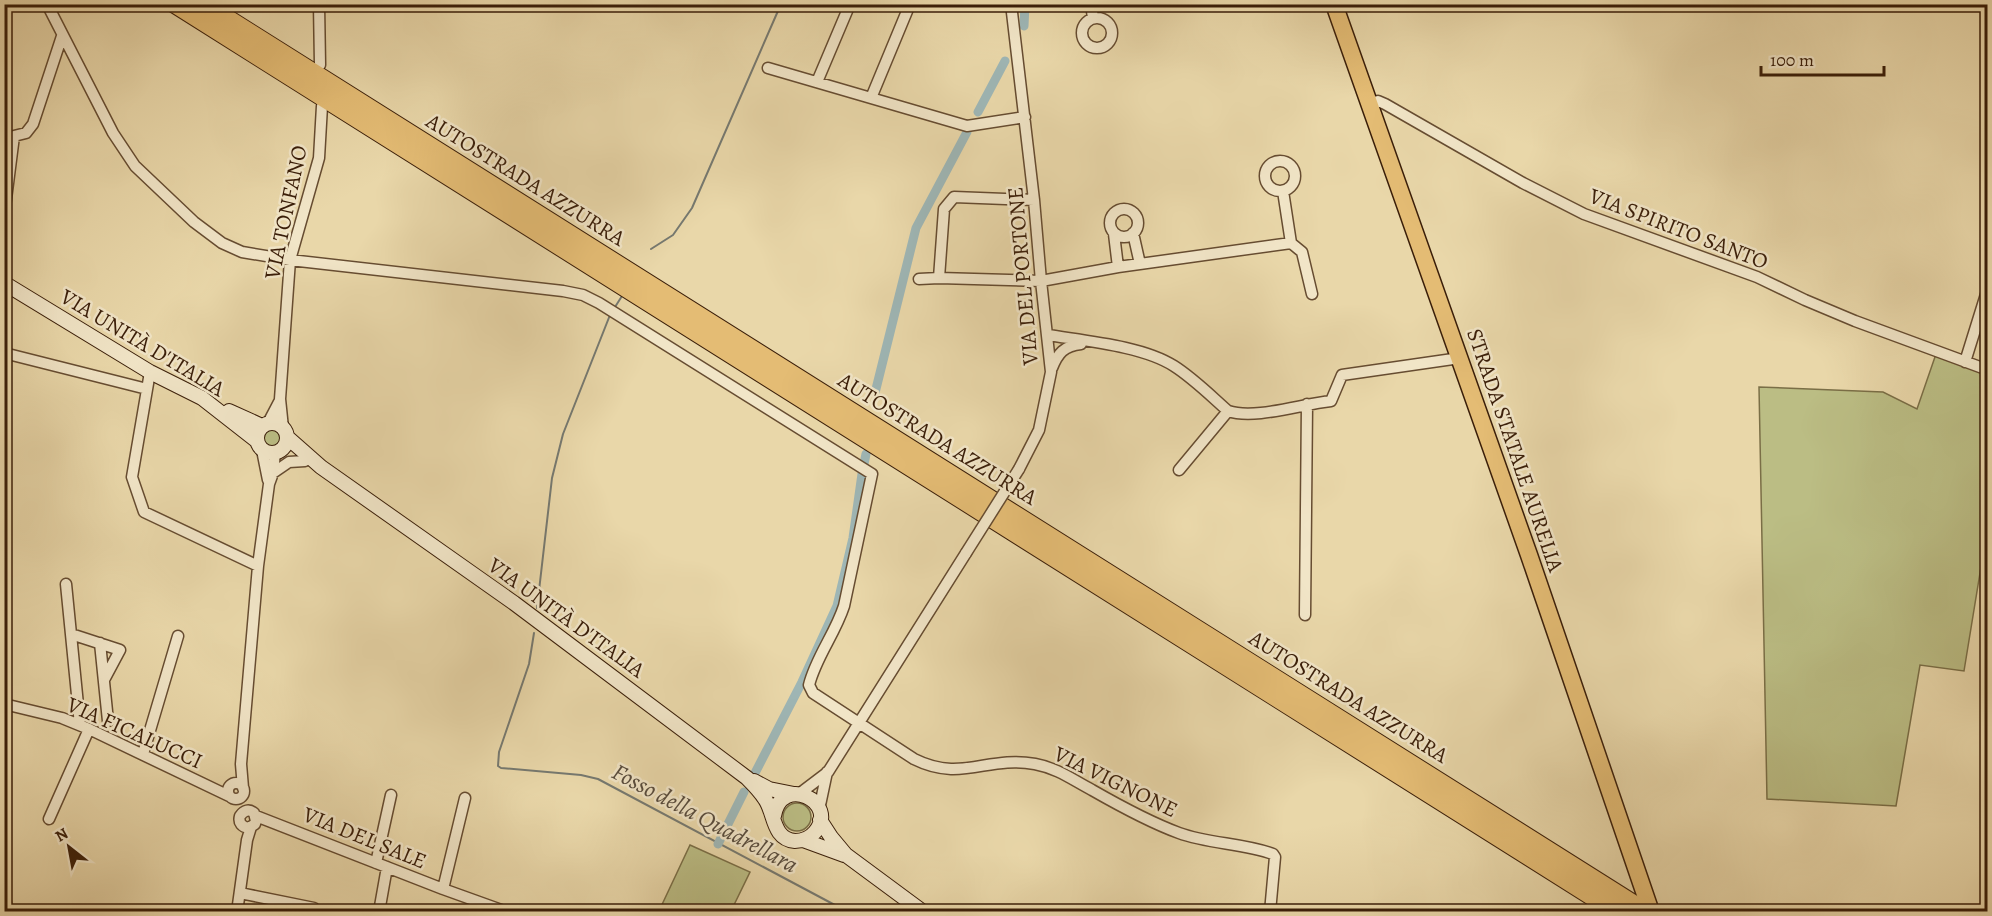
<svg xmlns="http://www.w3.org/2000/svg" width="1992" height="916" viewBox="0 0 1992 916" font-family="Alegreya,serif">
  <rect width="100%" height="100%" fill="#e9d7a9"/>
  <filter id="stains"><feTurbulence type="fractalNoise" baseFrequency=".00333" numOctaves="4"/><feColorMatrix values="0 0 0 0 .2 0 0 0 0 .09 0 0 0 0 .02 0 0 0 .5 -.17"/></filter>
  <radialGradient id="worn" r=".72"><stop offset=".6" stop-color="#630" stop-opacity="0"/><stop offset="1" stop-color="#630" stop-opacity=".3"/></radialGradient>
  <path fill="#bbbd84" stroke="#7a6e46" stroke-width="1.5" d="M 1936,354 L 1987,373 L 1987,530 L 1964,671 L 1920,665 L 1896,806 L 1767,799 L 1759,387 L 1883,392 L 1917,409 Z
    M263 438a9 9 0 1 1 18 0a9 9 0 1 1-18 0Z
    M783 817a14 14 0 1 1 28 0a14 14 0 1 1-28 0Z
    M 690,845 L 750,872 L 731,911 L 659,911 Z"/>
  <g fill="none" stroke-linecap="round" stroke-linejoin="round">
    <path stroke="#767970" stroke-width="2" d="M 651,249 L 673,235 L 692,208 L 781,4
      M 615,307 L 622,296
      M 537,608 L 552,478 L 563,434 L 610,315
      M 534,633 L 529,664 L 499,752 L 498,766 L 501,768 L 581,775 L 598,779 L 848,912"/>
    <path stroke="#9eb6b5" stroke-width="9" d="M 1024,26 L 1025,4
      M 978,112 L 1005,61
      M 875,393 L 916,228 L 967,132
      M 864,464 L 866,454
      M 755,773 L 802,682 L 837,606 L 853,538 L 862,474
      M 718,844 L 744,792"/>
    <defs>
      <path id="minor" d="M 47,4 L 113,133 L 135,166 L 194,222 L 222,243 L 242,252 L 290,260 L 563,291 L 583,295 L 599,303 L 872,474 L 844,606 C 835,634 816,657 809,685 L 813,693 L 914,759 C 962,783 987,755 1035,764 C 1057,768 1073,780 1092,790 C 1120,806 1149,822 1179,833 C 1209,844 1243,843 1273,854 L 1275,857 L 1270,912
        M 319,4 L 320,65
        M 1011,4 L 1034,200 L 1041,281 L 1051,372 L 1039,430 L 1019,469
        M 1091,4 L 1093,18
        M1082 33a15 15 0 1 1 30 0a15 15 0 1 1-30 0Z
        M 768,68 L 967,126 L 1025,117
        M 817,82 L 850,4
        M 871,98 L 910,4
        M 1368,104 L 1378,101 L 1385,104 L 1523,183 L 1584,214 L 1757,277 L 1805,300 L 1855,321 L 1988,370
        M1265 176a15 15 0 1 1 30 0a15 15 0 1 1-30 0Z
        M 1283,191 L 1291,243 L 1302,252 L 1312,294
        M1110 223a14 14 0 1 1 28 0a14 14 0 1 1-28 0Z
        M 4,215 L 14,136 L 26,133 L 33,124 L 62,36
        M 1133,233 L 1140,264
        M 1114,234 L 1118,267
        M 939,278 L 944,209 L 954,197 L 1034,200
        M 919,279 L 939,278 L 1041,281 L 1118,267 L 1291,243
        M 1048,335 C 1085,341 1143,346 1174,366 C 1193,378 1211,396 1228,411 L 1179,470
        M 4,353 L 147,389
        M 1965,362 L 1988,288
        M 1052,368 C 1058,353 1064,346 1081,344
        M 150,372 L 132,477 L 144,512 L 258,566
        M 1228,411 C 1255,420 1301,404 1331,401 L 1342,375 L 1460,358
        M 268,423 L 279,402
        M 283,428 L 280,399 L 290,260 L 319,158 L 322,106
        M 262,450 L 268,480
        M 273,473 L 289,462 L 305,461
        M 66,584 L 80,725
        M 1305,615 L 1307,404
        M 71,634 L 120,650 L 104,680
        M 100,643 L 108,721
        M 4,704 L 62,718 L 89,729 L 229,796
        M 143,754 L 178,636
        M228 791a8 8 0 1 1 16 0a8 8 0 1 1-16 0Z
        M 243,788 L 241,764 L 258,566 L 269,484 L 273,473 L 275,452
        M 799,794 L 828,772 L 966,553
        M 819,810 L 827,772
        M 256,816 L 443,889 L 507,912
        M 49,819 L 89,729
        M 255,824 L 249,828 C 242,827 238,823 240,816 C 244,810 249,809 254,813 L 256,821
        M 376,863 L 391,795
        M 4,888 L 7,912
        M 443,889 L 465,798
        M 240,893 L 314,908
        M 237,912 L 247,840 L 251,827
        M 379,912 L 387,867"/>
      <path id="secondary" d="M 4,283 L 150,372 L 202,398 L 257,441
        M 229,411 L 262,426
        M257 438a15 15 0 1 1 30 0a15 15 0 1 1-30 0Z
        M 287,437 L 321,467 L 514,603 L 747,778 C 753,784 760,791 765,799 C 775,813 772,839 795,841 C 803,841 810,838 815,832 C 840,802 781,773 774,816
        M 754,781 L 769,789 L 794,794
        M 820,820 L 831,837 L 846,855 L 923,912
        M 803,840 L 844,855"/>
      <path id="primary" d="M 1334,4 L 1529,555 L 1651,912"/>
      <path id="motorway" d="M 175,4 L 1617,912
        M 204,4 L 1646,912"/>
    </defs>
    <use href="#minor" stroke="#664c31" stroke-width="13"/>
    <use href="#secondary" stroke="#3a1e09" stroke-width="16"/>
    <use href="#primary" stroke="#3a1e09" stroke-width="19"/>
    <use href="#motorway" stroke="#3a1e09" stroke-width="20"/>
    <use href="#minor" stroke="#f1e5c7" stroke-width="10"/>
    <use href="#secondary" stroke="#f1e5c7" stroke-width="14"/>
    <use href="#primary" stroke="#e4bc74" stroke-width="16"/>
    <use href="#motorway" stroke="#e4bc74" stroke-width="18"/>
    <defs>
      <path id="minor-bridge" d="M 966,553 L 1019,469"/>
    </defs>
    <use href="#minor-bridge" stroke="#664c31" stroke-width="13" stroke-linecap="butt"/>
    <use href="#minor-bridge" stroke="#f1e5c7" stroke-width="10"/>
  </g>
  <g text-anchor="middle" stroke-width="5" stroke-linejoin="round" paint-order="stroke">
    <g font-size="22" fill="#3a1e09" stroke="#f1e5c7">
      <text transform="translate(526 179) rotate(32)" y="8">AUTOSTRADA AZZURRA</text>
      <text transform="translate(285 212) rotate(-78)" y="8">VIA TONFANO</text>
      <text transform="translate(1679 228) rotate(21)" y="8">VIA SPIRITO SANTO</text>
      <text transform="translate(1022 276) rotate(-95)" y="8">VIA DEL PORTONE</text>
      <text transform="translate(143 342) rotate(31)" y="8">VIA UNITÀ D'ITALIA</text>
      <text transform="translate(938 438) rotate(32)" y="8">AUTOSTRADA AZZURRA</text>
      <text transform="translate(1516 450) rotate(71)" y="8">STRADA STATALE AURELIA</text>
      <text transform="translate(567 617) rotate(36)" y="8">VIA UNITÀ D'ITALIA</text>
      <text transform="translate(1349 696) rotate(32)" y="8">AUTOSTRADA AZZURRA</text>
      <text transform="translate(135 732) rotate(24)" y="8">VIA FICALUCCI</text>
      <text transform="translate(1116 781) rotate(26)" y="8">VIA VIGNONE</text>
      <text transform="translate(365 837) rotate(22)" y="8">VIA DEL SALE</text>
    </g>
    <g font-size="24" font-style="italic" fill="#584c3d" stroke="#f1e5c7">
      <text transform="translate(705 818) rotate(28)" y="8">Fosso della Quadrellara</text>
    </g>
  </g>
  <rect width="1992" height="916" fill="none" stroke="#e9d7a9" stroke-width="24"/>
  <rect x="6" y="6" width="1980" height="904" fill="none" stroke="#3a1e09" stroke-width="3"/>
  <rect x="12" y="12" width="1968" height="892" fill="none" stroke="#3a1e09" stroke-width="1.5"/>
  <g transform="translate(69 847) rotate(329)" stroke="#f1e5c7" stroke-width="4.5" paint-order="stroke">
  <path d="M0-4.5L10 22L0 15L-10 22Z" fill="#3a1e09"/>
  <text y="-9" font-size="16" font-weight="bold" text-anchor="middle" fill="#3a1e09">N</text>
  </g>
  <path d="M1761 66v9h123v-9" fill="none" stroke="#3a1e09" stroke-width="3"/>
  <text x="1770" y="66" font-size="18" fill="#3a1e09" stroke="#f1e5c7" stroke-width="4.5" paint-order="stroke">100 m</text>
  <rect width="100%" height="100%" filter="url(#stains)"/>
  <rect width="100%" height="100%" fill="url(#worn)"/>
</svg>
